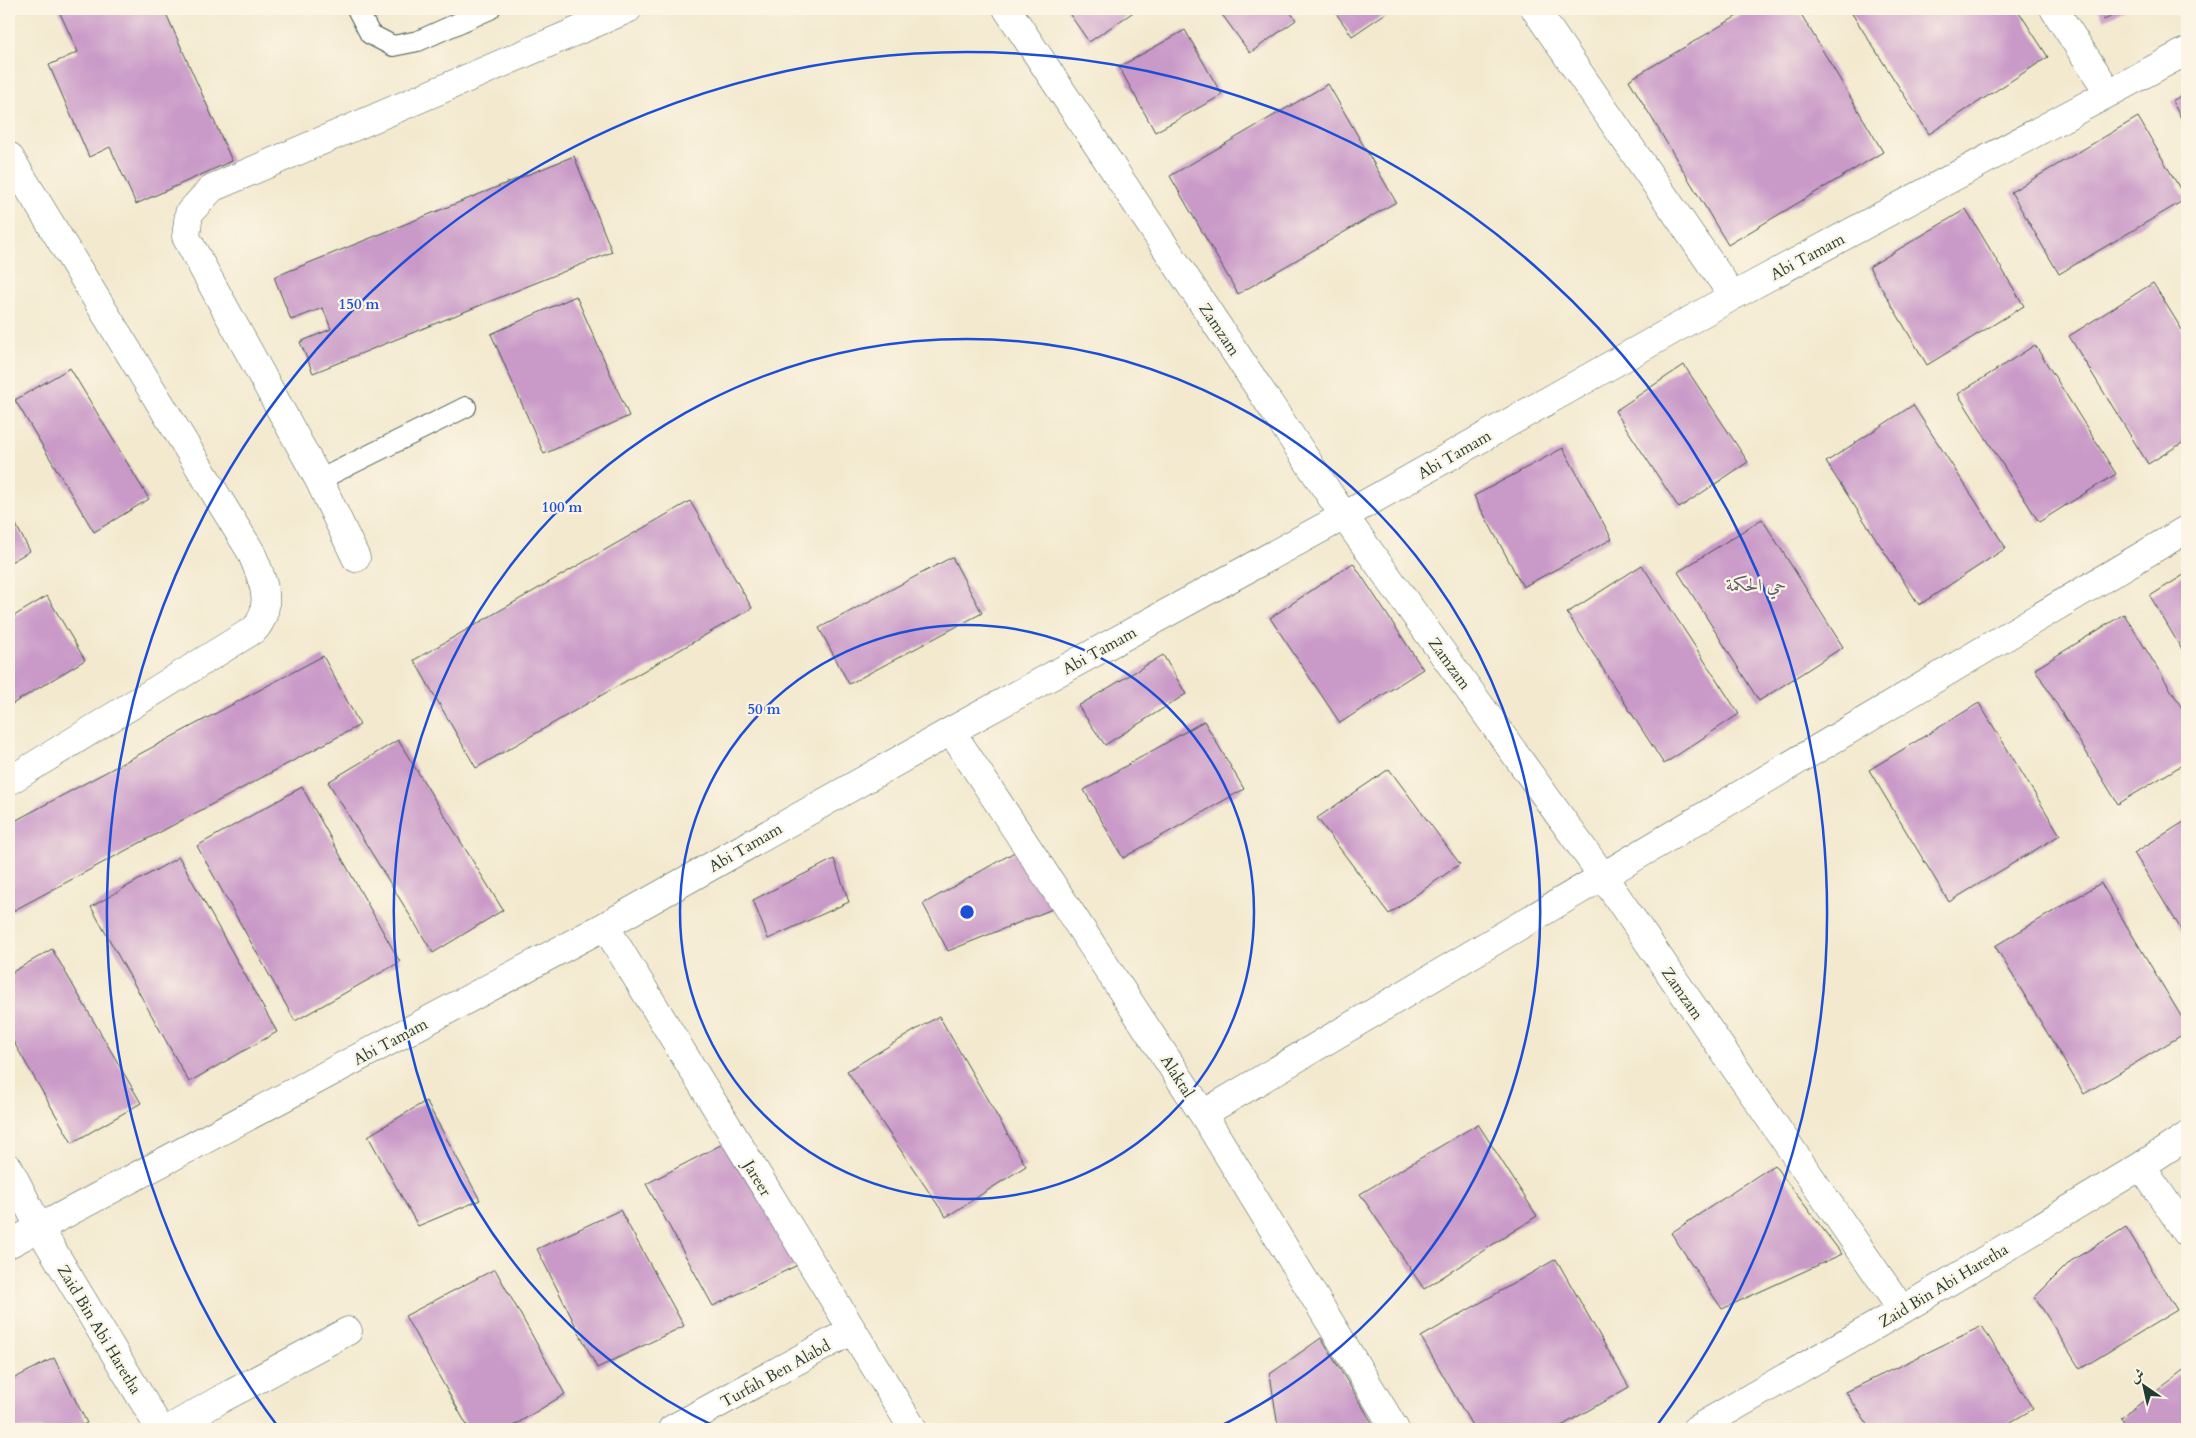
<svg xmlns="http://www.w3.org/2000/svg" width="2196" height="1438" viewBox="0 0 2196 1438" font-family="Cardo,Amiri,serif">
  <rect width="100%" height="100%" fill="#fcf5e5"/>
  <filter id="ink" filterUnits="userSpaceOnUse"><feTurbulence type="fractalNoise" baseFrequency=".02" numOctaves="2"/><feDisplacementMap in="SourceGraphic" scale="10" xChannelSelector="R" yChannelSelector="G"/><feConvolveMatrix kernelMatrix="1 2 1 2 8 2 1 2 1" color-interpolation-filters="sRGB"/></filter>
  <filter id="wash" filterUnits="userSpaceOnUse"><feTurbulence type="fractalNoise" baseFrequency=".0096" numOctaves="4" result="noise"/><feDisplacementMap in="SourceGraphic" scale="20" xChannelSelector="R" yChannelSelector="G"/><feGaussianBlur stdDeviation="1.12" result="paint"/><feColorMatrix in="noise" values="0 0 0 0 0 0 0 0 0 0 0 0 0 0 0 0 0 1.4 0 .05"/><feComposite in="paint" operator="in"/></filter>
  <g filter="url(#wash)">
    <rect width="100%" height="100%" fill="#f3e9cf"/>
    <g id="blocks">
      <path fill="#c999c8" d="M 58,9 L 164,9 L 232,161 L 136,204 L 110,147 L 89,157 L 49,65 L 78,52 Z
        M 362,9 L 395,9 L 368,21 Z
        M 1066,9 L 1138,9 L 1089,42 Z
        M 1218,9 L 1288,9 L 1296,20 L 1250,53 Z
        M 1333,9 L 1392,9 L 1352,36 Z
        M 1749,9 L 1798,9 L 1883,152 L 1728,245 L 1629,80 Z
        M 1849,9 L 2017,9 L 2048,57 L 1929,134 Z
        M 2098,9 L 2127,9 L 2104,20 Z
        M 1185,30 L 1222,95 L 1155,132 L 1119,67 Z
        M 1328,84 L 1396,202 L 1238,294 L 1170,176 Z
        M 2187,92 L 2187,129 L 2172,101 Z
        M 2138,117 L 2186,199 L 2059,274 L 2011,192 Z
        M 574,156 L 612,252 L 313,373 L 300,342 L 331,329 L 323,308 L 291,320 L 274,277 Z
        M 1966,209 L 2024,306 L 1927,365 L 1869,267 Z
        M 2153,283 L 2187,338 L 2187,440 L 2148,464 L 2069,336 Z
        M 576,296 L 629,416 L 544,454 L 491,334 Z
        M 2035,345 L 2116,474 L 2039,522 L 1958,394 Z
        M 1684,365 L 1748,462 L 1679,508 L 1615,411 Z
        M 70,368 L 149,499 L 94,532 L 15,400 Z
        M 1913,405 L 2006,548 L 1919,605 L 1826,462 Z
        M 1563,448 L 1612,539 L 1523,587 L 1474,496 Z
        M 690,501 L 752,608 L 476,768 L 414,660 Z
        M 9,512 L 30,551 L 9,563 Z
        M 1762,519 L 1843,647 L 1759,701 L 1678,572 Z
        M 952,557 L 982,613 L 849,684 L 819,628 Z
        M 1353,563 L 1423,669 L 1340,723 L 1270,618 Z
        M 1642,565 L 1739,714 L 1664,764 L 1567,613 Z
        M 2187,573 L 2187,658 L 2150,596 Z
        M 47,596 L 85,660 L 9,706 L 9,619 Z
        M 2124,614 L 2187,716 L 2187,762 L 2118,804 L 2035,669 Z
        M 1163,655 L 1186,694 L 1105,745 L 1078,706 Z
        M 323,656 L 360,725 L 9,913 L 9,824 Z
        M 1979,703 L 2060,835 L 1949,902 L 1869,770 Z
        M 1204,721 L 1244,789 L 1123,858 L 1084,790 Z
        M 398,740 L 503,910 L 433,953 L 328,782 Z
        M 1389,769 L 1460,864 L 1389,914 L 1317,818 Z
        M 302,787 L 400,962 L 295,1021 L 197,846 Z
        M 2187,820 L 2187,939 L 2134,853 Z
        M 1027,845 L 1065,904 L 948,951 L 923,904 Z
        M 179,857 L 277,1032 L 189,1082 L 91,907 Z
        M 834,859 L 849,902 L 768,939 L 753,900 Z
        M 2101,883 L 2187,1026 L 2187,1032 L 2084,1094 L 1995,946 Z
        M 52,949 L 141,1103 L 72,1143 L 9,1034 L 9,974 Z
        M 939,1016 L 1026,1166 L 946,1217 L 847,1071 Z
        M 426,1101 L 480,1200 L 418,1226 L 368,1136 Z
        M 1478,1124 L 1537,1216 L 1424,1289 L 1360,1194 Z
        M 734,1138 L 808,1260 L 713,1306 L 646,1184 Z
        M 1774,1165 L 1842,1254 L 1722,1309 L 1671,1233 Z
        M 620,1210 L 684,1326 L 597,1368 L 537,1249 Z
        M 2126,1227 L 2177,1310 L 2080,1369 L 2035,1297 L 2071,1261 Z
        M 1556,1259 L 1629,1387 L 1556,1429 L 1474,1429 L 1421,1337 Z
        M 495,1269 L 565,1394 L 508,1429 L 469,1429 L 405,1316 Z
        M 1982,1326 L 2033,1409 L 1999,1429 L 1871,1429 L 1846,1392 Z
        M 1321,1338 L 1376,1429 L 1282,1429 L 1277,1421 L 1270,1374 Z
        M 54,1358 L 87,1423 L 74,1429 L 9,1429 L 9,1381 Z
        M 2187,1368 L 2187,1429 L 2128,1429 L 2121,1418 Z"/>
    </g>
  </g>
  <g filter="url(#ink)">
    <use href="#blocks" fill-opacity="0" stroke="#3f574b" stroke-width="1"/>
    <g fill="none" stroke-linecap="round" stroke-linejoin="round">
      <defs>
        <path id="lane" d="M 357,9 L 370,34 L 393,46 L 418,41 L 490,9
          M 319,480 L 466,407"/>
        <path id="street" d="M 1007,9 L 1344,516 L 1602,875 L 1902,1310
          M 1535,9 L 1733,296
          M 2054,9 L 2109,93
          M 9,156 L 251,552 C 262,578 275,605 255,629 L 9,781
          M 356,558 L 319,480 L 186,237 L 189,213 L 212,188 L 628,9
          M 951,731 L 1203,1114 L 1395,1429
          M 605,926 L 913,1429
          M 1203,1114 L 2187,529
          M 2141,1166 L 2187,1233
          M 9,1168 L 40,1229 L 160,1429
          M 9,1244 L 605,926 L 951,731 L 1344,516 L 1733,296 L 2187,51
          M 169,1429 L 221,1399 L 348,1331
          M 672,1429 L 851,1331
          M 1696,1429 L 1902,1310 L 2141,1166 L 2187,1136"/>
      </defs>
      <use href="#lane" stroke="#3f574b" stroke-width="22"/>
      <use href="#street" stroke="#3f574b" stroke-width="29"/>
      <use href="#lane" stroke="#fff" stroke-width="20"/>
      <use href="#street" stroke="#fff" stroke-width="28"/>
    </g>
  </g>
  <g fill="none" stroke="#1d4ed8" stroke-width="2.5">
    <circle cx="967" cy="912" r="287"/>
    <path d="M720 1429A573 573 0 1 1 1214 1429"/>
    <path d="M276 1424A860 860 0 1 1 1658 1424"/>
  </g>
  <g text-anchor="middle" stroke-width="4.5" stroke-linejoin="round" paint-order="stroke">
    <g font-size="16" fill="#1f3d34" stroke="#fcf5e5">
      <text transform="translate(1807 256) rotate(-28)" y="6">Abi Tamam</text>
      <text transform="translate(1220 329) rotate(56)" y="6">Zamzam</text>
      <text transform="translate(1454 454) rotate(-30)" y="6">Abi Tamam</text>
      <text transform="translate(1099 650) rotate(-29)" y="6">Abi Tamam</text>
      <text transform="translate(1450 663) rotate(54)" y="6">Zamzam</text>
      <text transform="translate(745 847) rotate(-30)" y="6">Abi Tamam</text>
      <text transform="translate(1683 993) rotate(55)" y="6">Zamzam</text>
      <text transform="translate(390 1041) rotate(-28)" y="6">Abi Tamam</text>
      <text transform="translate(1178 1076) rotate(57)" y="6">Alaktal</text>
      <text transform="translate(758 1178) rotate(59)" y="6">Jareer</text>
      <text transform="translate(1943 1285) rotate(-31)" y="6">Zaid Bin Abi Haretha</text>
      <text transform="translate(100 1329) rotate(59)" y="6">Zaid Bin Abi Haretha</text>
      <text transform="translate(775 1373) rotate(-29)" y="6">Turfah Ben Alabd</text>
    </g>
    <g font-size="18" fill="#5a5d68" stroke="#fcf5e5">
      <text x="1756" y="591">حي الحكمة</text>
    </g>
  </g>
  <circle cx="967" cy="912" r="8" fill="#1d4ed8" stroke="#fcf5e5" stroke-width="2.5"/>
  <g font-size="15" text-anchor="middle" font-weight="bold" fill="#1d4ed8" stroke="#fcf5e5" stroke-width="4.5" stroke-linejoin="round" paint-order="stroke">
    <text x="359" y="309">150 m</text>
    <text x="562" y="512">100 m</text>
    <text x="764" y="714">50 m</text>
  </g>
  <rect width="2196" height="1438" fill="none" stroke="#fcf5e5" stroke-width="30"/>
  <g transform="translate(2144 1386) rotate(326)" stroke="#fcf5e5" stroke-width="4" paint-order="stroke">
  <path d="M0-4L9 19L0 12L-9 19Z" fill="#1f3d34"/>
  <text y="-8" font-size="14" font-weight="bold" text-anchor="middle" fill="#1f3d34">ش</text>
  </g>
</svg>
